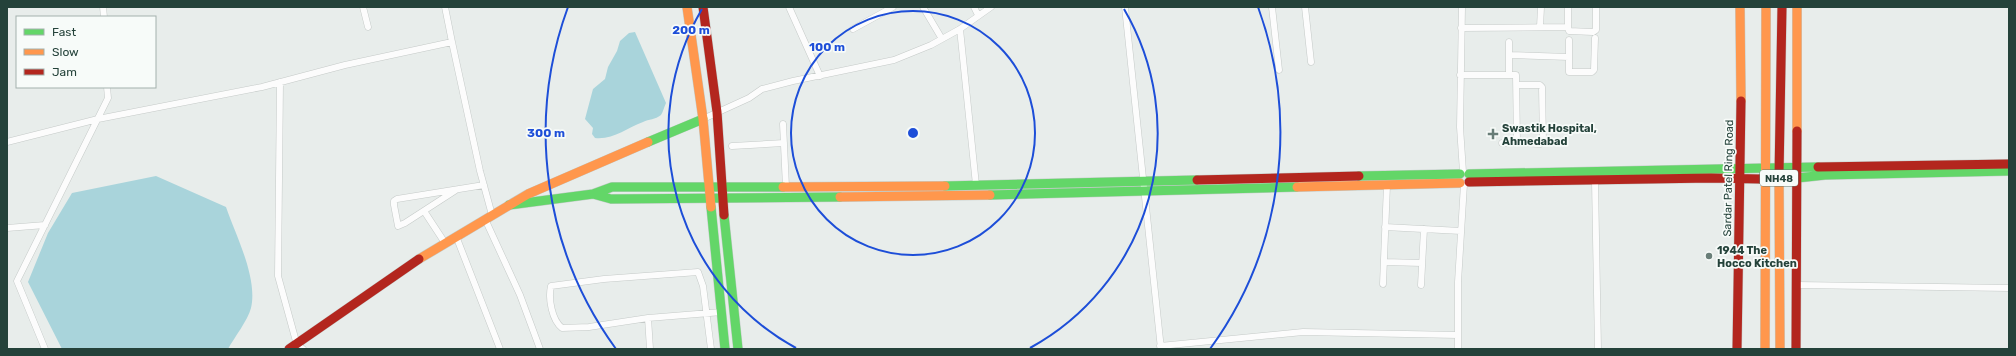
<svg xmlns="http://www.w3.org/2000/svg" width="2016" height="356" viewBox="0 0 2016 356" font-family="Rubik,sans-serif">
  <rect width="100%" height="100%" fill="#e8edeb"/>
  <path fill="#a9d4db" d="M 635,32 L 666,103 C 664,107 663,112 661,115 C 655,120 649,119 643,122 C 627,128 613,140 595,138 L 592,134 L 593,128 L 585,119 L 593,89 L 605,79 L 608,67 L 617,51 L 620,41 L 629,33 Z
    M 156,176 L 226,207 C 236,236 258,278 251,308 C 248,320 234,338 228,349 L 62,349 L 28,282 L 48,233 L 72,193 Z"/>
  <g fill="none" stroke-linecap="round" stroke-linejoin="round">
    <defs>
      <path id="street" d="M 103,7 L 104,17
        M 363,7 L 368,27
        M 445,7 L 452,42
        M 789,7 L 820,76
        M 923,7 L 942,39
        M 974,7 L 978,15
        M 1125,7 L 1161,349
        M 1272,7 L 1279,70
        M 1305,7 L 1311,62
        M 1462,7 L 1460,127 L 1463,172
        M 1540,27 L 1541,7
        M 1568,27 L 1568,7
        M 1461,28 L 1568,27 L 1569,31 L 1593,32 L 1596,30 L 1596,7
        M 853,29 L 893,7
        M 960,29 L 976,185
        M 1509,55 L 1569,57 L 1569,72 L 1592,72 L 1594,70 L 1595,38
        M 1569,57 L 1569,40
        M 1460,75 L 1516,75 L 1517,143 L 1502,143
        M 1509,75 L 1509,42
        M 280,82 L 278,276 L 297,345 L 303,349
        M 1517,85 L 1540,85 L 1542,87 L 1543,142 L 1540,144 L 1517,143
        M 703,119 L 749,98 L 762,89 L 793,81 L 894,60 L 931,45 L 960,29 L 991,7
        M 783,124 L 786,187
        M 7,142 L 98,119 L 262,87 L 345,65 L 452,42 L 480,171 L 492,215
        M 732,146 L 784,143
        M 1595,181 L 1598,349
        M 456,190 L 405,223 L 398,226 L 394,205 L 394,201 L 397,199 L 484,185
        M 424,211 L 445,243
        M 485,219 L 520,295 L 540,349
        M 1385,227 L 1461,231
        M 7,228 L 45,225
        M 456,236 L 500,349
        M 1384,262 L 1422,263
        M 1383,284 L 1387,185
        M 1421,285 L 1424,229
        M 1797,285 L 2009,288
        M 648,318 L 722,312
        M 1160,346 L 1303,332 L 1458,335
        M 45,349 L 17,281 L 108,98 L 107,87
        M 650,349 L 648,318 L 589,327 L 562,328 C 552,320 548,299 551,286 L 604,279 L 698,272 L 703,286 L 711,349
        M 1458,349 L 1458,282 L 1464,184"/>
      <path id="fast" d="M 648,142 L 703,119
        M 1469,174 L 1818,167
        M 1359,176 L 1460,174
        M 1760,179 L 1779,180 L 1825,175 L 2009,171
        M 945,186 L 1197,180
        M 593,194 L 611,199 L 840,197
        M 990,195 L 1297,187
        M 509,205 L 593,194 L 612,187 L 783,187
        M 711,207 L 725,349
        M 724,215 L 738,349"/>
      <path id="slow" d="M 687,7 L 703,119 L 711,207
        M 1740,7 L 1741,101
        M 1797,131 L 1797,7
        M 1779,175 L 1780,349
        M 783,187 L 945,186
        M 1297,187 L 1460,183
        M 840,197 L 990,195
        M 419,259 L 528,194 L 648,142
        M 1765,349 L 1766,7"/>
      <path id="jam" d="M 703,7 L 717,112 L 724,215
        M 1818,167 L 2009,164
        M 1779,175 L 1782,7
        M 1197,180 L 1359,176
        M 1469,182 L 1711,178 L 1760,179
        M 289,349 L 419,259
        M 1737,349 L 1741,101
        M 1796,349 L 1797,131"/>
    </defs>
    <use href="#street" stroke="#c5cac8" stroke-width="7"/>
    <use href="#fast" stroke="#c3cbc8" stroke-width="10"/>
    <use href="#slow" stroke="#c3cbc8" stroke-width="10"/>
    <use href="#jam" stroke="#c3cbc8" stroke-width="10"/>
    <use href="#street" stroke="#fcfcfc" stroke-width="6"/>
    <use href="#fast" stroke="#63d668" stroke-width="9"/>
    <use href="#slow" stroke="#ff974d" stroke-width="9"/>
    <use href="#jam" stroke="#b3261e" stroke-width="9"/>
  </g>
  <g fill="none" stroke="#1d4ed8" stroke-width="2">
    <circle cx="913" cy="133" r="122"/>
    <path d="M796 348A245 245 0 0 1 702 9M1124 9A245 245 0 0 1 1030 348"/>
    <path d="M616 349A367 367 0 0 1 568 7M1258 7A367 367 0 0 1 1210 349"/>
  </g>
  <g fill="#697e78" stroke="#f7fbf9" stroke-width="1.5">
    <path d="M1491 128h4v4h4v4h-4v4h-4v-4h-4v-4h4z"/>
    <circle cx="1709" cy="256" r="4"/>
  </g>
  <g text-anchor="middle" stroke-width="3.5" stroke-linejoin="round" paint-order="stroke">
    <rect fill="#f7fbf9" stroke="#637a73" stroke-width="1" x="1760" y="170" width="38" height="16" rx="3"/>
    <g font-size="10" font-weight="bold" fill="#24423a">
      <text x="1779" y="182">NH48</text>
    </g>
    <g font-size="11" font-weight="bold" fill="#24423a" stroke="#f7fbf9" text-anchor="start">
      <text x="1502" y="132">Swastik Hospital,<tspan x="1502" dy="13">Ahmedabad</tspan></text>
      <text x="1717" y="254">1944 The<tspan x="1717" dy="13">Hocco Kitchen</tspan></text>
    </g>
    <g font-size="11" fill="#24423a" stroke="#f7fbf9">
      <text transform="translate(1728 178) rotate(-89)" y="4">Sardar Patel Ring Road</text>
    </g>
  </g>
  <circle cx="913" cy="133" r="6" fill="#1d4ed8" stroke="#f7fbf9" stroke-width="2"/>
  <g font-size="12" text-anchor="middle" font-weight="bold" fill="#1d4ed8" stroke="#f7fbf9" stroke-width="3.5" stroke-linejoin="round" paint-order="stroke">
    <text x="691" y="34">200 m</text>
    <text x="827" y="51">100 m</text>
    <text x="546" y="137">300 m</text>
  </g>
  <rect width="2016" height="356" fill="none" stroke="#24423a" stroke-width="16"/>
  <rect x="16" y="16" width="140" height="72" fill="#f7fbf9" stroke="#a3b1ad"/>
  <rect x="24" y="29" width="20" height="6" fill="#63d668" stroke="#a3b1ad"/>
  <text x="52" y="36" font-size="12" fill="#24423a">Fast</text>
  <rect x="24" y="49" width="20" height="6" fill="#ff974d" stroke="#a3b1ad"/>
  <text x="52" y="56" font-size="12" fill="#24423a">Slow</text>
  <rect x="24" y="69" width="20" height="6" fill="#b3261e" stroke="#a3b1ad"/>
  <text x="52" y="76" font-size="12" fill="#24423a">Jam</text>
</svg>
